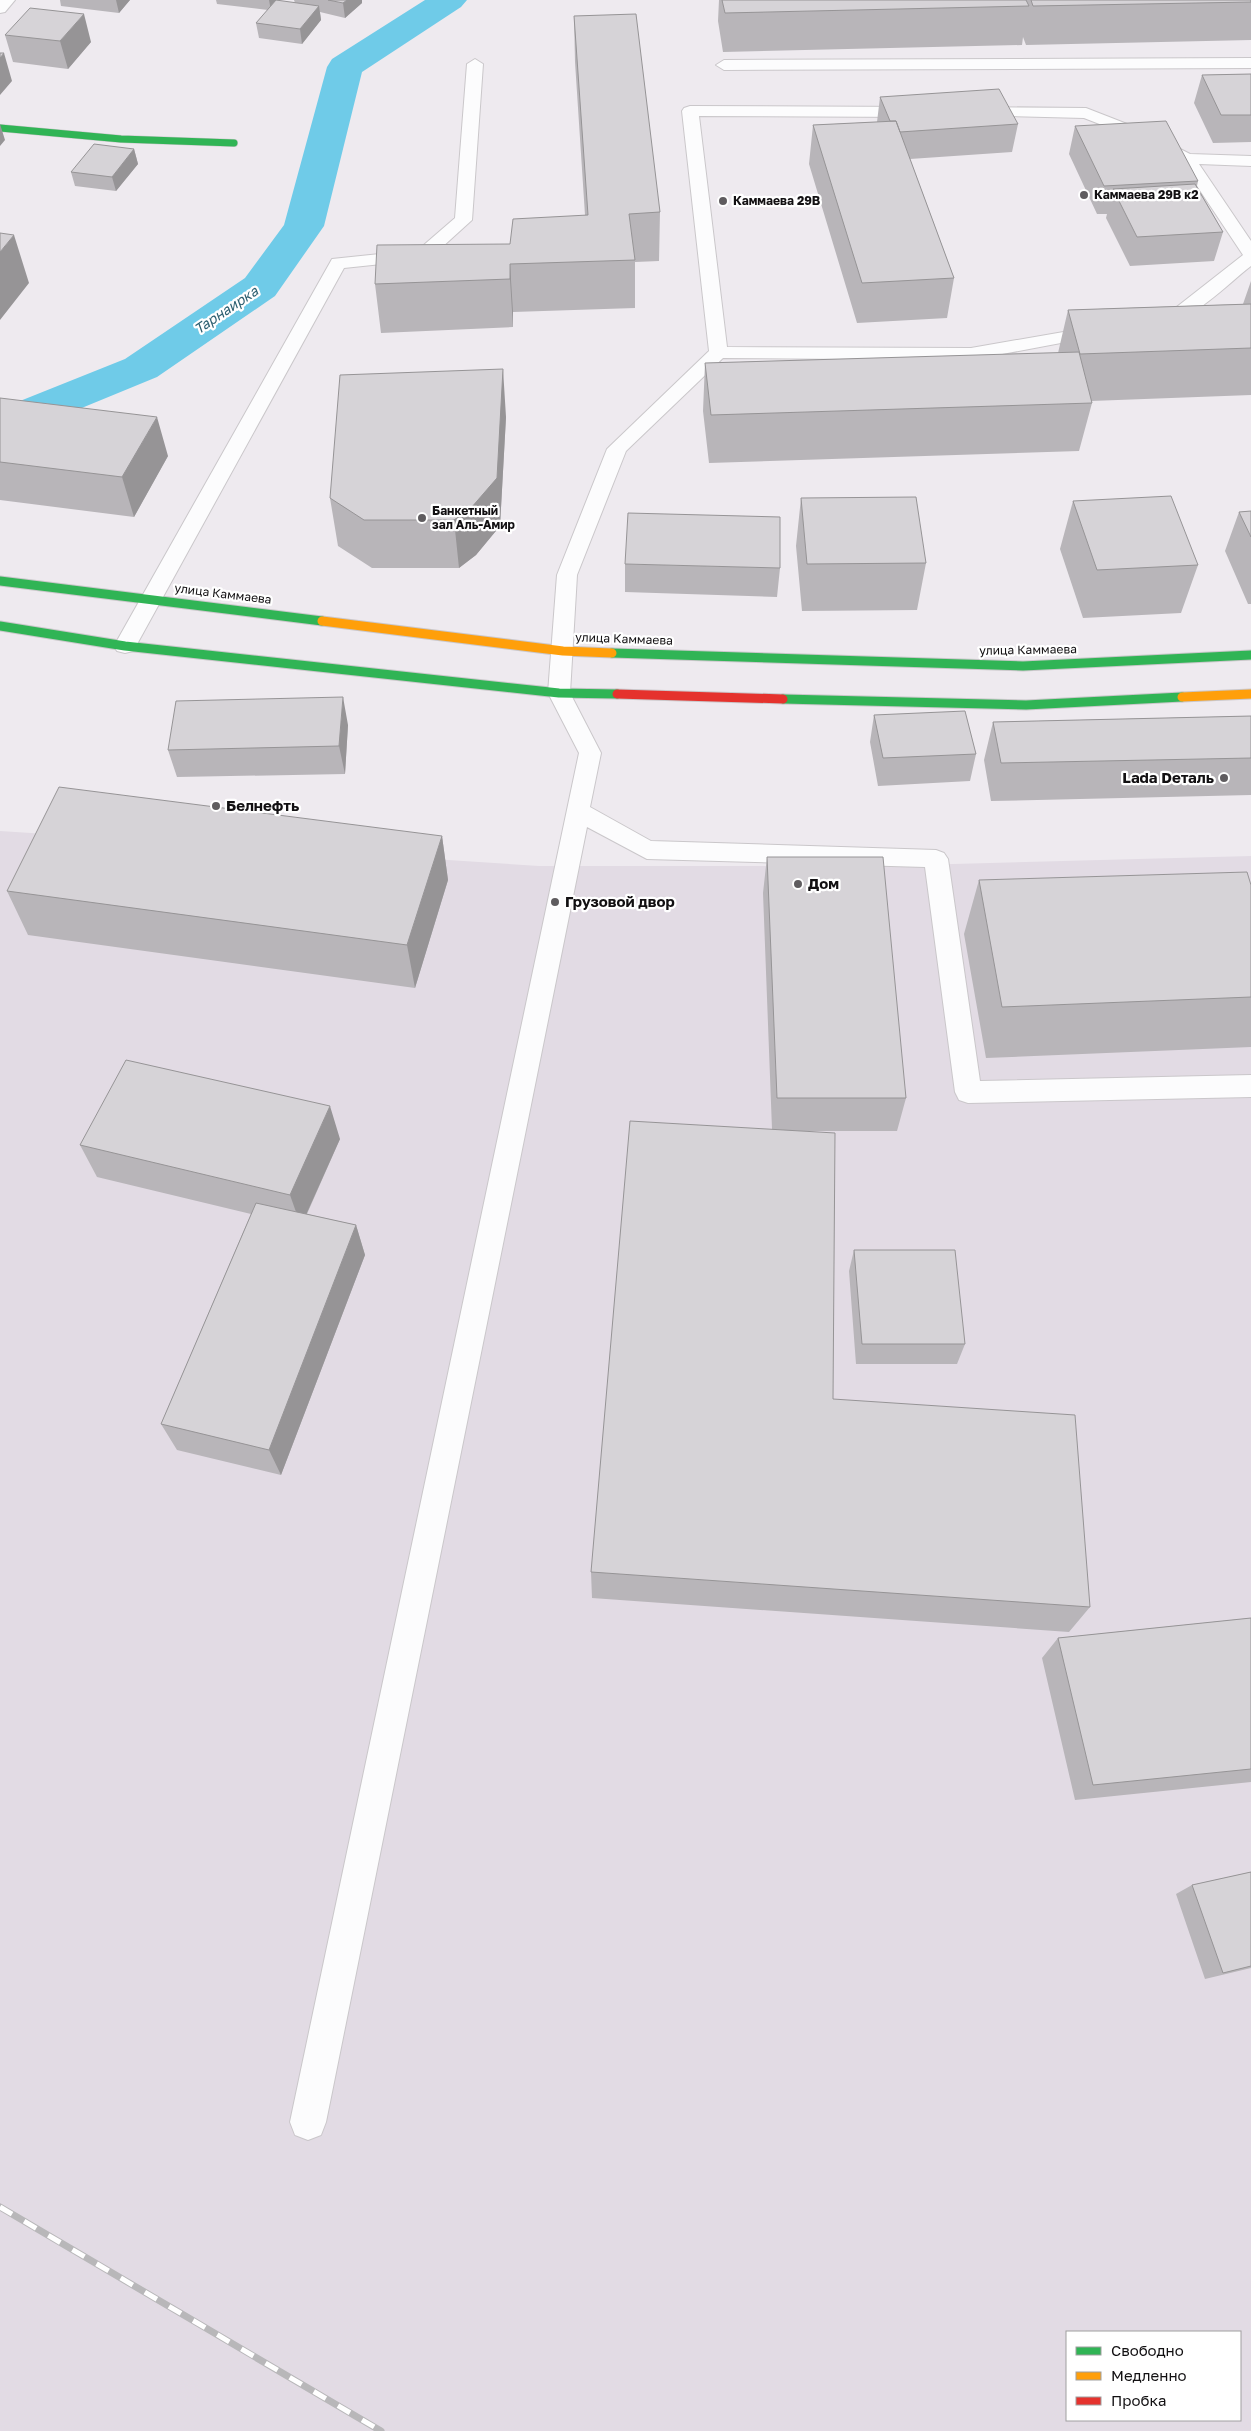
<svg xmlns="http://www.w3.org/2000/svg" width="1251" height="2431" viewBox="0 0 1251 2431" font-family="'Golos Text',sans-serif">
  <rect width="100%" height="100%" fill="#eeeaef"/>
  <path fill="#e2dbe4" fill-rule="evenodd" d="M 0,831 L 539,866 L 879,866 L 1251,856 L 1251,2431 L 0,2431 ZM 1067,2332 L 1240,2332 L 1240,2420 L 1067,2420 Z"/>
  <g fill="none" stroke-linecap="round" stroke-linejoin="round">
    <path fill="#6fcbe8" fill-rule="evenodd" d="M 425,0 L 467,0 L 461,7 L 362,72 L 324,226 L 275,296 L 157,377 L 16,435 L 0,439 L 0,409 L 125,359 L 245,278 L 284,225 L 327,67 L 332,59 Z"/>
    <defs>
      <path id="lane" d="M 1251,58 L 1251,68 L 724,70 L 716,65 L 724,60 Z
        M 475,59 L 483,64 L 472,220 L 429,259 L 344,268 L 136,646 L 133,651 L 125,653 L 117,651 L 114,646 L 332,259 L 418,250 L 455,218 L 467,64 Z
        M 690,106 L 916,107 L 922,109 L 924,112 L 922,115 L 916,117 L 699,116 L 727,347 L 971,348 L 1098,326 L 1104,327 L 1107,331 L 1104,335 L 1098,336 L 971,360 L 723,358 L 626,451 L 577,575 L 570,693 L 601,753 L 590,807 L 651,841 L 936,850 L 944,853 L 948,859 L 980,1081 L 1251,1075 L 1251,1097 L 968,1103 L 959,1100 L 955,1092 L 925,867 L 647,859 L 587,827 L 326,2122 L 321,2135 L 308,2140 L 295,2135 L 290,2122 L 579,753 L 548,693 L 557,575 L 607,449 L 709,351 L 682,111 L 684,108 Z
        M 974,107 L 1086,108 L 1145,131 L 1190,154 L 1251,156 L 1251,166 L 1199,164 L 1251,241 L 1251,266 C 1226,285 1181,333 1149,325 L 1146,321 L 1149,317 L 1169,313 L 1243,255 L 1181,162 L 1133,137 L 1084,118 L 968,115 L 966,112 L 968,109 Z"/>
      <path id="street" d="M 0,0 L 15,0 L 5,12 L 0,13 Z"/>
      <path id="fast-far1" d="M 0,128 L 121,139 L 234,143"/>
      <path id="fast" d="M 0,581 L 322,621
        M 0,626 L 125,646 L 559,693 L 617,694
        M 612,653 L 1023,666 L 1251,655
        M 783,699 L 1026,705 L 1182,697"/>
      <path id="slow" d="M 322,621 L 563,651 L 612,653
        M 1182,697 L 1251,694"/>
      <path id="jam" d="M 617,694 L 783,699"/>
    </defs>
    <use href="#lane" stroke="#cac7ca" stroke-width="2"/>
    <use href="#street" stroke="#cac7ca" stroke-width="2"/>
    <use href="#fast-far1" stroke="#cac7ca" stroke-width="8"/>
    <use href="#fast" stroke="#cac7ca" stroke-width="11"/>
    <use href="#slow" stroke="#cac7ca" stroke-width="11"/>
    <use href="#jam" stroke="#cac7ca" stroke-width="11"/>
    <use href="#lane" fill="#fcfcfd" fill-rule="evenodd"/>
    <use href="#street" fill="#fcfcfd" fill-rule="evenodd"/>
    <use href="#fast-far1" stroke="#30b455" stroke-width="7"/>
    <use href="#fast" stroke="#30b455" stroke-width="9"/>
    <use href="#slow" stroke="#ff9f0a" stroke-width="9"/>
    <use href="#jam" stroke="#e5322d" stroke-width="9"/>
    <defs>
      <path id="rail" d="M 0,2207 L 381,2431"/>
    </defs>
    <use href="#rail" stroke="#b8b7b9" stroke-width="7"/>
    <use href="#rail" stroke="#fff" stroke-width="5" stroke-dasharray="14" stroke-linecap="butt"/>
  </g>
  <path fill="#b8b5b9" d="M 60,0 L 130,0 L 119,13 L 61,6 Z
    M 216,0 L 279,0 L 279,1 L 295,3 L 294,0 L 362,0 L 362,3 L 345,18 L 320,12 L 321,20 L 302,44 L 259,38 L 256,23 L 268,10 L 217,4 Z
    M 719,0 L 1251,0 L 1251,40 L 1026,45 L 1023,37 L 1022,45 L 723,52 L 718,21 Z
    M 574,16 L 660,212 L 659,261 L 635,262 L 635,308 L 513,312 L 513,327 L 381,333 L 375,284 L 510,244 L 585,215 L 575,62 Z
    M 5,35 L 91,42 L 68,69 L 13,62 Z
    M 1251,74 L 1251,142 L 1213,143 L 1194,103 L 1202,75 Z
    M 880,97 L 1018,124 L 1012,152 L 910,159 L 954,278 L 947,318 L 857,323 L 809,164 L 813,125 L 877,122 Z
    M 1075,126 L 1198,181 L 1197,186 L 1223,232 L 1214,261 L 1130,266 L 1106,218 L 1107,214 L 1097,214 L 1069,154 Z
    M 134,149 L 138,164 L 116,191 L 75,186 L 71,172 Z
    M 1251,281 L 1251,395 L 1091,401 L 1092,403 L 1079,451 L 709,463 L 703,411 L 705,363 L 1058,353 L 1068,310 L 1243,304 Z
    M 0,398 L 168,456 L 134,517 L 0,500 Z
    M 506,417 L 500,526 L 476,555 L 459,568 L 372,568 L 338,546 L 330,498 Z
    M 801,498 L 926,563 L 917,610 L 802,611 L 796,546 Z
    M 1073,501 L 1198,565 L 1181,613 L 1083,618 L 1060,549 Z
    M 1251,511 L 1251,604 L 1248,604 L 1225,551 L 1239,512 Z
    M 625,564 L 780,568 L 777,597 L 625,592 Z
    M 874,715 L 976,754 L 970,781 L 878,786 L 870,742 Z
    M 1251,716 L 1251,795 L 991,801 L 984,760 L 993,722 Z
    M 348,725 L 345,774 L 177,777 L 168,750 Z
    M 442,836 L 448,880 L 415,988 L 28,935 L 7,891 Z
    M 767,857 L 906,1098 L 897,1131 L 794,1131 L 833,1399 L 1090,1607 L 1069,1632 L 592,1598 L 591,1572 L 772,1129 L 763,893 Z
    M 979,880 L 1251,885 L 1251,1047 L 986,1058 L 964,934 Z
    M 340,1139 L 307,1214 L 356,1225 L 365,1255 L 281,1475 L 177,1450 L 161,1424 L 251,1214 L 97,1177 L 80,1145 Z
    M 854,1250 L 965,1344 L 957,1364 L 856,1364 L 849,1271 Z
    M 1251,1618 L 1251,1782 L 1075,1800 L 1042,1658 L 1058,1638 Z
    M 1251,1872 L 1251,1968 L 1205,1979 L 1176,1894 L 1192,1885 Z"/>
  <path fill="#969496" d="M 116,0 L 130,0 L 119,13 Z
    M 269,0 L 279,0 L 271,11 Z
    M 347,0 L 362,0 L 362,3 L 345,18 L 343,3 Z
    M 319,6 L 321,20 L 302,44 L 300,29 Z
    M 84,14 L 91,42 L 68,69 L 60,41 Z
    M 4,53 L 12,81 L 0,95 L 0,58 Z
    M 0,124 L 5,140 L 0,146 Z
    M 134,149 L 138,164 L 116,191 L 112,177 Z
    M 14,235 L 29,283 L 0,320 L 0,252 Z
    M 510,264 L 513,312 L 513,327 L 510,279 Z
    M 503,369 L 506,417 L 500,526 L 476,555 L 459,568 L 454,520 Z
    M 157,417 L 168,456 L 134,517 L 122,477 Z
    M 343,697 L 348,725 L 345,774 L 339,746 Z
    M 442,836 L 448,880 L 415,988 L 407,945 Z
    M 330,1106 L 340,1139 L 301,1226 L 290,1195 Z
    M 356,1225 L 365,1255 L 281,1475 L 269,1450 Z"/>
  <path fill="#d6d3d7" stroke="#969496" d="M 276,0 L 319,6 L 300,29 L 256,23 Z
    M 328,0 L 347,0 L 343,3 Z
    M 722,0 L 1026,0 L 1029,6 L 725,13 Z
    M 1031,0 L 1251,0 L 1251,2 L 1033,6 Z
    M 30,8 L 84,14 L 60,41 L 5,35 Z
    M 636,14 L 660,212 L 629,214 L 635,260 L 510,264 L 510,279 L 375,284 L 377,245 L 510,244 L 513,219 L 588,215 L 574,16 Z
    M 0,53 L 4,53 L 0,58 Z
    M 1251,74 L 1251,115 L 1221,115 L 1202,75 Z
    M 999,89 L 1018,124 L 900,132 L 896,121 L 890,121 L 880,97 Z
    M 896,121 L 954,278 L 862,283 L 813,125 Z
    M 1166,121 L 1198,181 L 1104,186 L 1075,126 Z
    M 94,144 L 134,149 L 112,177 L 71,172 Z
    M 1195,184 L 1223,232 L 1137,237 L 1113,189 Z
    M 0,233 L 14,235 L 0,252 Z
    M 1251,304 L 1251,348 L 1080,354 L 1068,310 Z
    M 1079,352 L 1092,403 L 711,415 L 705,363 Z
    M 503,369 L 497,478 L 471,508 L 454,520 L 364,520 L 330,498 L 340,375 Z
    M 0,398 L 157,417 L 122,477 L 0,462 Z
    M 1171,496 L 1198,565 L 1097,570 L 1073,501 Z
    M 916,497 L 926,563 L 807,564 L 801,498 Z
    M 1251,511 L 1251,537 L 1239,512 Z
    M 628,513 L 780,517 L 780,568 L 625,564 Z
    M 343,697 L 339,746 L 168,750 L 176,701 Z
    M 965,711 L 976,754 L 883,758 L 874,715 Z
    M 1251,716 L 1251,758 L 1001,763 L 993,722 Z
    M 59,787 L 442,836 L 407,945 L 7,891 Z
    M 767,857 L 883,857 L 906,1098 L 777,1098 Z
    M 1247,872 L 1251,885 L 1251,997 L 1002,1007 L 979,880 Z
    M 126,1060 L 330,1106 L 290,1195 L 80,1145 Z
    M 630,1121 L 835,1133 L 833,1399 L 1075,1415 L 1090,1607 L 591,1572 Z
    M 256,1203 L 356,1225 L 269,1450 L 161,1424 Z
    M 854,1250 L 955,1250 L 965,1344 L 862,1344 Z
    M 1251,1618 L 1251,1769 L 1093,1785 L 1058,1638 Z
    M 1251,1872 L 1251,1966 L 1223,1973 L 1192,1885 Z"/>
  <g fill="#5f5c5f" stroke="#fff" stroke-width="2">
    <circle cx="1084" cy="195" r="5"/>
    <circle cx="723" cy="201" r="5"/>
    <circle cx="422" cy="518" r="5"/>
    <circle cx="1224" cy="778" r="5"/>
    <circle cx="216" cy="806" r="5"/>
    <circle cx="798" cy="884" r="5"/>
    <circle cx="555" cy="902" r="5"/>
  </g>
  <g text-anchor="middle" stroke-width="4.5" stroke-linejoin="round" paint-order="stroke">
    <g font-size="12" font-weight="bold" fill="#121012" stroke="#fff" text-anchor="start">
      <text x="1094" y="199">Каммаева 29В к2</text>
      <text x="733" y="205">Каммаева 29В</text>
      <text x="432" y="515">Банкетный<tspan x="432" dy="14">зал Аль-Амир</tspan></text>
    </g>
    <g font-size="12" fill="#121012" stroke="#fff">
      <text transform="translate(223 594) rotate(7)" y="4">улица Каммаева</text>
      <text transform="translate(624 639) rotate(2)" y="4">улица Каммаева</text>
      <text transform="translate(1028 650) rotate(-1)" y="4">улица Каммаева</text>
    </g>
    <g font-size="14" font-style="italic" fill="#2a5e6f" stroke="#fff">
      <text transform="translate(226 310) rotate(-34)" y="5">Тарнаирка</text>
    </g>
    <g font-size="15" font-weight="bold" fill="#121012" stroke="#fff" text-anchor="start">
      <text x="1214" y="783" text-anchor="end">Lada Dеталь</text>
      <text x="226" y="811">Белнефть</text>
      <text x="808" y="889">Дом</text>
      <text x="565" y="907">Грузовой двор</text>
    </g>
  </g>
  <rect x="1066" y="2331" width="175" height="90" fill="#ffffff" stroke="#a09fa0"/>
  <rect x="1076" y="2347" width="25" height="8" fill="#30b455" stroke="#a09fa0"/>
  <text x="1111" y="2356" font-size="15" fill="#121012">Свободно</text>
  <rect x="1076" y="2372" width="25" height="8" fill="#ff9f0a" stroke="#a09fa0"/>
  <text x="1111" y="2381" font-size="15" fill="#121012">Медленно</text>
  <rect x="1076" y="2397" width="25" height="8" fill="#e5322d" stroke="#a09fa0"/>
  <text x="1111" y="2406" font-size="15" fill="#121012">Пробка</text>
</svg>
